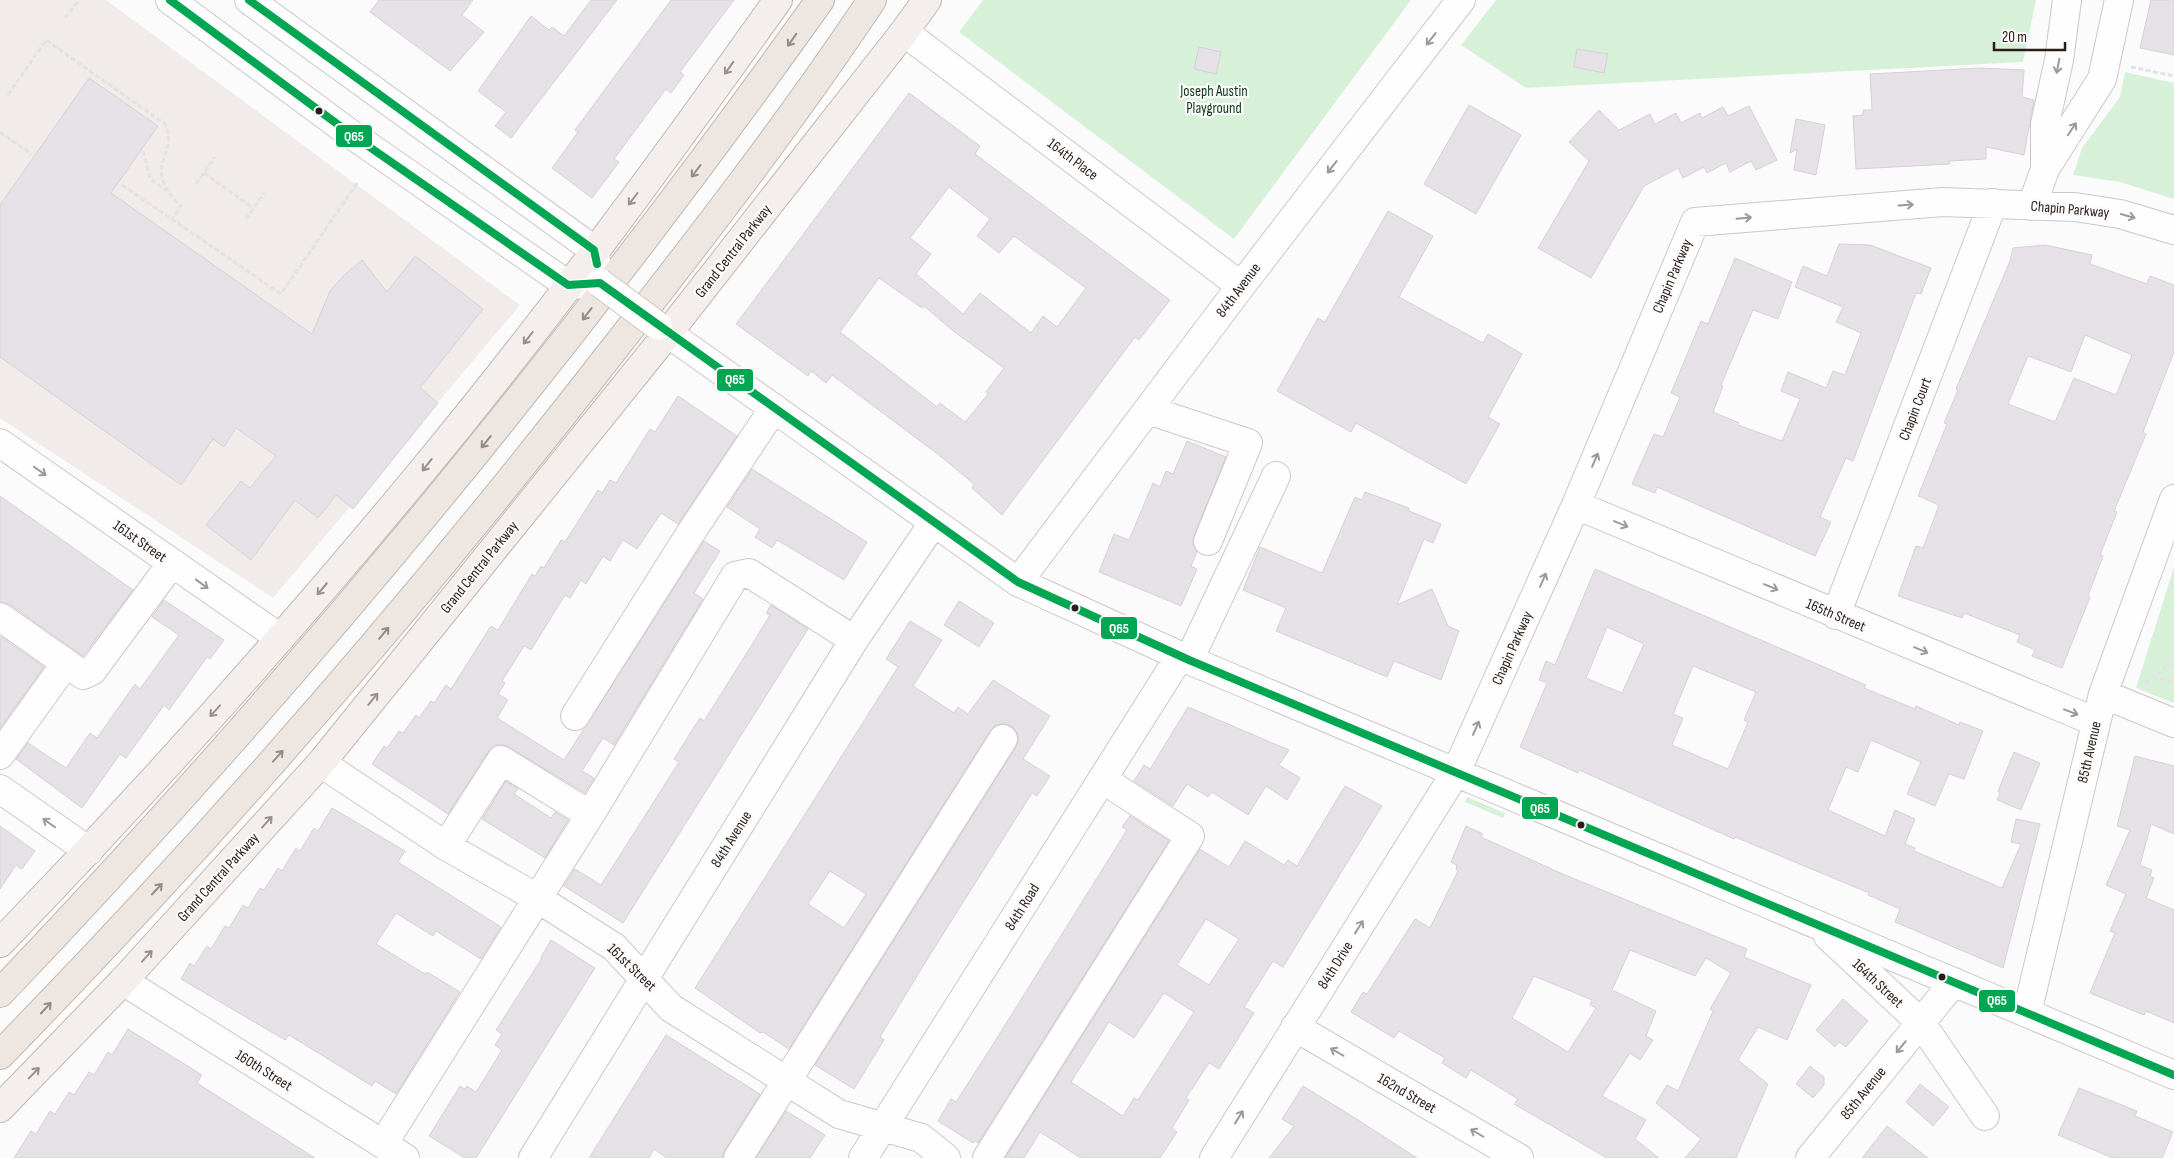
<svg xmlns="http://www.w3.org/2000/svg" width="2174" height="1158" viewBox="0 0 2174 1158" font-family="'Sofia Sans Condensed',sans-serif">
  <rect width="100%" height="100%" fill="#fbfbfb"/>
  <path fill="#f1ebe9" d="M 0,0 L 106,0 L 520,305 L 273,598 L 0,418 Z"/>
  <path fill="#d7f1d9" d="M 983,0 L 1411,0 L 1234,239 L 959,32 Z
    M 1496,0 L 2036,0 L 2023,62 L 1526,88 L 1461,45 Z
    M 2125,72 L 2174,83 L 2174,199 L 2120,182 L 2073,175 L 2082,148 L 2120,97 Z
    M 2174,567 L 2174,703 L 2136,688 Z
    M 1467,797 L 1505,813 L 1503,818 L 1465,802 Z"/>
  <path fill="#e5e1e6" stroke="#d5d1d6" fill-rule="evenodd" d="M 379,0 L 473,0 L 462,15 L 484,32 L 450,71 L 370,12 Z
    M 591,0 L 617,0 L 511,138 L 495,126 L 506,112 L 478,91 L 531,16 L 549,30 L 552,27 L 564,36 Z
    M 671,0 L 734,0 L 680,72 L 684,75 L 671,93 L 666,89 L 614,159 L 619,162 L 592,198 L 552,168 L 578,132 L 575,130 Z
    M 2151,0 L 2174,0 L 2174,55 L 2140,48 Z
    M 1199,47 L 1221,52 L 1216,74 L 1194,69 Z
    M 1577,49 L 1608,54 L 1604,73 L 1574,67 Z
    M 1980,68 L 2024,70 L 2022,97 L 2034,100 L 2024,155 L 1986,147 L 1986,159 L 1949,161 L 1950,164 L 1856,169 L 1853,116 L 1863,115 L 1863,110 L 1872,110 L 1870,74 Z
    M 89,78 L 158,126 L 111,193 L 312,334 L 330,291 L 343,276 L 362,260 L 387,292 L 415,256 L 483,309 L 420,388 L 438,403 L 353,509 L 336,495 L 318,518 L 295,500 L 251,560 L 206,525 L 241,481 L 250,488 L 276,456 L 236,428 L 224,447 L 213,439 L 181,485 L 0,357 L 0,205 Z
    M 909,93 L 980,146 L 975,154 L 1170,300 L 1139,340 L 1135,337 L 1002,515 L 972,488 L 974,484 L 939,455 L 832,375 L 826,383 L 811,371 L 808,376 L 736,324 ZM 949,187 L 990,219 L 977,236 L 999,253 L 1014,236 L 1086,288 L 1057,327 L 1043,316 L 1031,333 L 980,293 L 963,314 L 916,274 L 931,254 L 910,238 ZM 879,278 L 922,308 L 924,306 L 952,330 L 1004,368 L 986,392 L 988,394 L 965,422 L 940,403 L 937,407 L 840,332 Z
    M 1469,105 L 1521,135 L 1476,214 L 1424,184 Z
    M 1749,106 L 1777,160 L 1756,170 L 1751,161 L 1730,172 L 1726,163 L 1707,173 L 1704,167 L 1683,178 L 1678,168 L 1644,186 L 1591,278 L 1538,248 L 1589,161 L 1569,142 L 1599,110 L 1619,130 L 1650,114 L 1655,124 L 1676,113 L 1681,123 L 1700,113 L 1702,118 L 1723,107 L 1728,116 Z
    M 1796,119 L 1825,125 L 1816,175 L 1794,170 L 1797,149 L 1790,153 Z
    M 1388,211 L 1433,236 L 1399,297 L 1483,343 L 1488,334 L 1522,354 L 1488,417 L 1500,424 L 1466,484 L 1356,423 L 1351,432 L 1277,391 L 1318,318 L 1325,322 Z
    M 1839,244 L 1870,245 L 1931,268 L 1921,294 L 1916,293 L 1853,461 L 1846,458 L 1820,517 L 1831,522 L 1815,556 L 1657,487 L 1655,493 L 1632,484 L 1654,434 L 1663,437 L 1680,397 L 1671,393 L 1701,321 L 1708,324 L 1735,258 L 1792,282 L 1778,319 L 1753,310 L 1721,385 L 1723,386 L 1713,412 L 1739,423 L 1738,425 L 1782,441 L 1800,399 L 1781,391 L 1788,372 L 1826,388 L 1833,371 L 1845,375 L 1861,333 L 1836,322 L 1843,307 L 1795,287 L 1803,266 L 1827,276 Z
    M 2045,245 L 2092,255 L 2090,264 L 2147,284 L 2150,276 L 2174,285 L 2174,352 L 2143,432 L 2146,434 L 2114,511 L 2117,512 L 2100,555 L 2103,556 L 2088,596 L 2090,597 L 2062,668 L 2032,656 L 2035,650 L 2017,642 L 2020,635 L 1964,613 L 1962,618 L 1898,596 L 1916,546 L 1923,548 L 1939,505 L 1918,496 L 1947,424 L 1944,423 L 1958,390 L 1956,389 L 2010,261 L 2013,248 ZM 2085,335 L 2132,355 L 2116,395 L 2074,378 L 2055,422 L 2008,404 L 2028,356 L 2071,372 Z
    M 678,396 L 737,436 L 678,524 L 661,513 L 637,549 L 623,540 L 610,561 L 603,556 L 586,584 L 581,580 L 570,598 L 565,595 L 531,650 L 524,646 L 502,681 L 505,683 L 498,694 L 508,700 L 497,718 L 564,760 L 704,541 L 720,551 L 694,593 L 703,599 L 614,745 L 603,738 L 582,771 L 594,778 L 585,793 L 509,747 L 501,744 L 493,746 L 488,752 L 448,814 L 372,764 L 384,746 L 387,748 L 399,731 L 403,733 L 416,715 L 419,718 L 431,701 L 434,703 L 446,685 L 451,689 L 491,626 L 498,630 L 532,574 L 535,576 L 541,566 L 544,568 L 561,540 L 565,542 L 598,490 L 602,493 L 610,480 L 616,483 L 650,429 L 655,432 Z
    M 1187,441 L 1226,457 L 1194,535 L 1193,544 L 1197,552 L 1191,566 L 1197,569 L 1181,606 L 1099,572 L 1114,534 L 1129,540 L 1153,483 L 1160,487 L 1166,471 L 1173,474 Z
    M 752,469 L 867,542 L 844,580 L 777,540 L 772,548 L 755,537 L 760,529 L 727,507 Z
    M 1365,492 L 1409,508 L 1409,511 L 1441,524 L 1433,543 L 1424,539 L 1397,605 L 1432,589 L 1448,626 L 1459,631 L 1441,680 L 1394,661 L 1387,677 L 1276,631 L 1286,608 L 1243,590 L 1260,547 L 1322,573 L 1355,497 L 1362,500 Z
    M 0,496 L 133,590 L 83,656 L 9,604 L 0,602 Z
    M 1595,569 L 1866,685 L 1864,688 L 1915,709 L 1916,706 L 1959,725 L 1960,722 L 1983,731 L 1964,779 L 1949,774 L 1935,806 L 1907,794 L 1921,762 L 1871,740 L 1858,772 L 1846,767 L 1828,810 L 1885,836 L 1895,810 L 1915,819 L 1905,844 L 1915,848 L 1914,851 L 2002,888 L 2021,844 L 2011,842 L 2016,819 L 2040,824 L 2003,968 L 1895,922 L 1900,909 L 1868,895 L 1869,893 L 1735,837 L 1734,839 L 1579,770 L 1578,773 L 1520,747 L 1547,683 L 1539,680 L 1546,661 L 1555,665 ZM 1607,627 L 1644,644 L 1622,693 L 1586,678 ZM 1693,666 L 1756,692 L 1744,720 L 1748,722 L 1728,769 L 1672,745 L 1683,718 L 1673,714 Z
    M 164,600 L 224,640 L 210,659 L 207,657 L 169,710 L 164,705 L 126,758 L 120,754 L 82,808 L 16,759 L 28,743 L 66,768 L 90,733 L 97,738 L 135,684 L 140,689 L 179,635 L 152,617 Z
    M 959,601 L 994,623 L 979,647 L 944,625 Z
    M 771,605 L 808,629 L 623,923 L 564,886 L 575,869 L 601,885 L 679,762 L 674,759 L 689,735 L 700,718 L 704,721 L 748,651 L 770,615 L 766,613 Z
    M 910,621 L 942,640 L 913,686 L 954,713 L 958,707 L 968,714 L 993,680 L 1050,716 L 1023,759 L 1050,776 L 1037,796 L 1032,793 L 928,958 L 880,1037 L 884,1040 L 854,1089 L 815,1065 L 1016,747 L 1019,740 L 1017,732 L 1011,726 L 1004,723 L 996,725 L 990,731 L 789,1049 L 763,1032 L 760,1033 L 695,988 L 898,667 L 886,659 ZM 830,871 L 866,894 L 844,928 L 808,904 Z
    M 1,637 L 44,667 L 0,728 L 0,638 Z
    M 1188,707 L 1289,750 L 1279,765 L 1300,778 L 1287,800 L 1266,786 L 1248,815 L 1212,792 L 1208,797 L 1187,784 L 1173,806 L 1134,781 L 1144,765 L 1150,769 Z
    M 2014,752 L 2040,763 L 2021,810 L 1997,800 L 2000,793 L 1998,791 Z
    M 2135,756 L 2174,766 L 2174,834 L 2151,824 L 2140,865 L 2152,870 L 2150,876 L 2154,878 L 2146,898 L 2174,910 L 2174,1023 L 2146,1011 L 2144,1015 L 2090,993 L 2115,933 L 2110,931 L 2126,894 L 2106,885 L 2130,830 L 2117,826 Z
    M 506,781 L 518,789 L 514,794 L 551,818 L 555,812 L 568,820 L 545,858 L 482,819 Z
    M 1345,786 L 1382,806 L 1283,967 L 1273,961 L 1244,1007 L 1254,1013 L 1219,1069 L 1209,1063 L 1186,1098 L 1189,1100 L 1172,1128 L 1177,1132 L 1160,1158 L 1081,1158 L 1040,1132 L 1024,1158 L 1005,1158 L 1200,849 L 1229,867 L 1245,841 L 1284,865 L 1288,860 L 1297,866 ZM 1206,919 L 1239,939 L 1209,985 L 1177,965 ZM 1164,993 L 1194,1012 L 1138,1100 L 1134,1098 L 1123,1116 L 1071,1082 L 1109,1022 L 1134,1038 Z
    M 332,808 L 405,851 L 398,862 L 501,927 L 481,959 L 436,931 L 433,936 L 396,913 L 376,944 L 425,974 L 427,972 L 460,992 L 396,1094 L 375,1081 L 372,1086 L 289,1035 L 285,1040 L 181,979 L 190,963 L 194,966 L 207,946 L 211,949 L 225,926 L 229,928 L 243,905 L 248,908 L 260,888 L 264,890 L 278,868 L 282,871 L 296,848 L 300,851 L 314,828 L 318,831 Z
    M 1130,816 L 1169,841 L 978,1143 L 975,1141 L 973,1143 L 938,1121 L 951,1099 L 956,1102 L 990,1049 L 1127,830 L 1122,827 Z
    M 0,826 L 35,851 L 22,869 L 16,865 L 0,889 Z
    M 1466,826 L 1483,834 L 1481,837 L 1565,875 L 1747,949 L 1744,957 L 1811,985 L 1787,1040 L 1758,1027 L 1738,1060 L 1768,1084 L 1736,1158 L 1685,1158 L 1701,1139 L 1656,1103 L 1667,1085 L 1678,1091 L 1713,1011 L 1710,1009 L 1731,973 L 1706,958 L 1695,976 L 1630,950 L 1612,990 L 1656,1011 L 1646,1036 L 1653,1040 L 1640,1060 L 1630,1053 L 1602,1096 L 1646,1120 L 1635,1139 L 1659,1158 L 1607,1158 L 1514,1104 L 1518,1099 L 1471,1070 L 1466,1078 L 1442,1063 L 1445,1058 L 1399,1031 L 1394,1038 L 1351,1012 L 1363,992 L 1367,994 L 1415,919 L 1430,928 L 1458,871 L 1456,870 L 1457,865 L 1451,862 ZM 1534,976 L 1592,1000 L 1590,1005 L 1596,1008 L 1568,1052 L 1512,1018 Z
    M 551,940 L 595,968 L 476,1158 L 465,1158 L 429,1136 L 460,1086 L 464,1089 L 467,1086 L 476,1092 L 502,1050 L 495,1045 L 502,1034 L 496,1030 L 542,958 L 541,957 Z
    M 1843,999 L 1868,1021 L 1846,1047 L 1839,1042 L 1835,1047 L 1816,1030 Z
    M 128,1029 L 202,1075 L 197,1083 L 315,1158 L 14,1158 L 31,1131 L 36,1134 L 50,1111 L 55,1114 L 69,1092 L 74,1095 L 89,1072 L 94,1075 L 108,1052 L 112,1055 Z
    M 666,1035 L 760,1094 L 725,1150 L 722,1158 L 667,1158 L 654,1149 L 649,1158 L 589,1158 Z
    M 1810,1066 L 1824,1077 L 1824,1085 L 1813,1098 L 1796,1084 Z
    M 1920,1084 L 1949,1107 L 1933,1126 L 1906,1102 Z
    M 1303,1086 L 1355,1118 L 1417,1158 L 1269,1158 L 1294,1126 L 1282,1119 Z
    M 2079,1088 L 2137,1111 L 2135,1116 L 2173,1132 L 2162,1158 L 2113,1158 L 2058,1135 Z
    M 786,1111 L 825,1135 L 810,1158 L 756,1158 Z
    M 1887,1126 L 1928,1158 L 1862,1158 Z"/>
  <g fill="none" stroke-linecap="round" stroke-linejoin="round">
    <defs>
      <path id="minor" d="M 170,0 L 348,132 L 568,285 L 600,283 L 594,250 L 249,0
        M 904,32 L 1241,286
        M 2045,169 L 2045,124 L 2059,60 L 2067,0
        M 2032,206 L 2045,169 L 2102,79 L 2119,0
        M 658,326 L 1018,582 L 1189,660 L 2174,1075
        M 1148,410 L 1248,443 L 1208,541
        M 0,443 L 280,638
        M 1576,505 L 2096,722
        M 1018,582 L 1241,286 L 1461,0
        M 1836,615 L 1993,203
        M 0,617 L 83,675 L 92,671 L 172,563
        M 1189,660 L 1276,476
        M 2103,694 L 2174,723
        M 575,716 L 690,534 L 774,408
        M 0,755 L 66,663
        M 321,763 L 446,846 L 537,898 L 614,947 L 671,1008 L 839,1114 L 921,1138 L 946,1158
        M 0,789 L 89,851
        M 446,846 L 501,760 L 590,815
        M 1828,936 L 1921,1023 L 1985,1116
        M 123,981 L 405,1158
        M 2027,1013 L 2103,694 L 2174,499
        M 1295,1027 L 1519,1158
        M 383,1144 L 590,815 L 735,576 L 749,573 L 854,640
        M 533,1158 L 854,640 L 934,522
        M 738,1158 L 1003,739
        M 863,1158 L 1180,656
        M 987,1158 L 1190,836 L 1102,779
        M 1214,1158 L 1456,772 L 1576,505 L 1695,222 L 1943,202 L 2075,207 L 2120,214 L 2174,230
        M 1810,1158 L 1954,982"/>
      <path id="major" d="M 0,943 C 145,793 285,637 418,476 C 545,323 663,162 778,0
        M 0,1108 L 123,981 L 321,763 L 668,333 L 904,32 L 927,0"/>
      <path id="highway" d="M 0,993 C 298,681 570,351 820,0
        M 0,1055 C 218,832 423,595 614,349 C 703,235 792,120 872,0"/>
    </defs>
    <use href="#minor" stroke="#cec7c5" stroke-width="30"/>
    <use href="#major" stroke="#c1b8b2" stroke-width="30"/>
    <use href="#highway" stroke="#c1b8b2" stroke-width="30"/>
    <path stroke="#e2e2e2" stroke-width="3" stroke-dasharray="5 2.5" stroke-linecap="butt" d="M 65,18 L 79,0
      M 2131,67 L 2174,76
      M 8,95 L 46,40 L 165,124 C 180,155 139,166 181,206 L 172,219
      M 0,132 L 31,154
      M 143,151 L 150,178 L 166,191
      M 204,173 L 253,208
      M 196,184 L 215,157
      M 122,185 L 281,294 L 358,182
      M 246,219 L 264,193
      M 2153,677 L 2174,682
      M 2145,683 L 2174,662"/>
    <use href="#minor" stroke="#fefefe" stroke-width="28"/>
    <use href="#major" stroke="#f4efed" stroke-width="28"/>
    <use href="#highway" stroke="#ede6e1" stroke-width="28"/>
    <defs>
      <path id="minor-bridge" d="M 600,283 L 658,326"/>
    </defs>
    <use href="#minor-bridge" stroke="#cec7c5" stroke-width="30" stroke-linecap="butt"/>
    <use href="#minor-bridge" stroke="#fefefe" stroke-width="28"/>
    <defs>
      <path id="bus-1" d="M 170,0 L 348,132 L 568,285 L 600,283 L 1018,582 L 1189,660 L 2174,1075
        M 249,0 L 594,250 L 597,264"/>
    </defs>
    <use href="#bus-1" stroke="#fbfbfb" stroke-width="11"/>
    <use href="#bus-1" stroke="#00a651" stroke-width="8"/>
  </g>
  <defs><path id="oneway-shaft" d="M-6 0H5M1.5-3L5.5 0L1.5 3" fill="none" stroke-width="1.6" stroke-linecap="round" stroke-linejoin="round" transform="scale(1.25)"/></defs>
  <g stroke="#9f9896">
    <use href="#oneway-shaft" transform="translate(1431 39) rotate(128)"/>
    <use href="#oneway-shaft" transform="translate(2058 66) rotate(101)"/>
    <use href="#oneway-shaft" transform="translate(2072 129) rotate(-56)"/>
    <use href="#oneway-shaft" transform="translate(1332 167) rotate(128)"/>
    <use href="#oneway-shaft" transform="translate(1906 205) rotate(-4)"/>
    <use href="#oneway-shaft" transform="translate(2128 216) rotate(16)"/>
    <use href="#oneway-shaft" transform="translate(1744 218) rotate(-5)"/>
    <use href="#oneway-shaft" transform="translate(1595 460) rotate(-67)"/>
    <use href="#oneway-shaft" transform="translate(40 471) rotate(35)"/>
    <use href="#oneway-shaft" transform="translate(1621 524) rotate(23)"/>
    <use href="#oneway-shaft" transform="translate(1543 580) rotate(-66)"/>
    <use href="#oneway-shaft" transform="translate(202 584) rotate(36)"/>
    <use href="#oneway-shaft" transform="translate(1771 587) rotate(23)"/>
    <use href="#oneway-shaft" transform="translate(1921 650) rotate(23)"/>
    <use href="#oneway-shaft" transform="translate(2071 712) rotate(21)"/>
    <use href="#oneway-shaft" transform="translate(1476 728) rotate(-66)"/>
    <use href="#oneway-shaft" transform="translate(49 823) rotate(-145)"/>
    <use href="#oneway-shaft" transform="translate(1359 927) rotate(-58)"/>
    <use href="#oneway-shaft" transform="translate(1901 1047) rotate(129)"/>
    <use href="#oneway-shaft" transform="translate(1337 1052) rotate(-150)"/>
    <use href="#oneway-shaft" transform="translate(1239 1117) rotate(-58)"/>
    <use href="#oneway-shaft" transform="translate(1477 1133) rotate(-150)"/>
  </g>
  <g stroke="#958b86">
    <use href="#oneway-shaft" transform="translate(792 40) rotate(125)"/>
    <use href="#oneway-shaft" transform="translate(696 171) rotate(127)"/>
    <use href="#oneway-shaft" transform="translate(587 314) rotate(128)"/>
    <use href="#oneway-shaft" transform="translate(486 442) rotate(129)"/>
    <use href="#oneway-shaft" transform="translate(384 633) rotate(-50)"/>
    <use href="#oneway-shaft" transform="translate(278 756) rotate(-48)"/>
    <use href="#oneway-shaft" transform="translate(157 889) rotate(-47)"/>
    <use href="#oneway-shaft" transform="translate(46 1008) rotate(-47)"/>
  </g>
  <g stroke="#99908c">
    <use href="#oneway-shaft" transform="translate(729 68) rotate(125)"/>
    <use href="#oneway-shaft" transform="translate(633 199) rotate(127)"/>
    <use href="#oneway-shaft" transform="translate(528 338) rotate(128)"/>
    <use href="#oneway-shaft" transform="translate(427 465) rotate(128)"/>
    <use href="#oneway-shaft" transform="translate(322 589) rotate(130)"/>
    <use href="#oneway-shaft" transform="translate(373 699) rotate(-51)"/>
    <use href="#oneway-shaft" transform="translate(215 711) rotate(132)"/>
    <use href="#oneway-shaft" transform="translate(267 822) rotate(-48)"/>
    <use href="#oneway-shaft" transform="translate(147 956) rotate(-48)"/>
    <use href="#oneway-shaft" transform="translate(34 1073) rotate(-46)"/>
  </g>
  <g fill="#2a1c16" stroke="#fbfbfb" stroke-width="2">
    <circle cx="319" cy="111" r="4.5"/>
    <circle cx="1075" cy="608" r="4.5"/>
    <circle cx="1581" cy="825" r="4.5"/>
    <circle cx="1942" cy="977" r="4.5"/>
  </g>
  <g text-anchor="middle" stroke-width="4.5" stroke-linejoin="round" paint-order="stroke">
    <g font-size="15" fill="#113818" stroke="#fbfbfb">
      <text x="1214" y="96">Joseph Austin<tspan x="1214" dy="17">Playground</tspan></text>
    </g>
    <g font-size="15" fill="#2a1c16" stroke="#fbfbfb">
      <text transform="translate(1073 159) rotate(37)" y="5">164th Place</text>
      <text transform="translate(2070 209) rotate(5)" y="5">Chapin Parkway</text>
      <text transform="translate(733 251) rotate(-52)" y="5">Grand Central Parkway</text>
      <text transform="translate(1672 276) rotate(-67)" y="5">Chapin Parkway</text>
      <text transform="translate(1238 290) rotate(-53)" y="5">84th Avenue</text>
      <text transform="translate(1915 409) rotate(-69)" y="5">Chapin Court</text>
      <text transform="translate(140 541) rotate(35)" y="5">161st Street</text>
      <text transform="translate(479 567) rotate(-51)" y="5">Grand Central Parkway</text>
      <text transform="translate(1836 615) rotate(23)" y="5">165th Street</text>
      <text transform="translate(1512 648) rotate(-66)" y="5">Chapin Parkway</text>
      <text transform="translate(2089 752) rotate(-77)" y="5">85th Avenue</text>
      <text transform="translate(731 839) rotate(-58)" y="5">84th Avenue</text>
      <text transform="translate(218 877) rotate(-48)" y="5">Grand Central Parkway</text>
      <text transform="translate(1022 907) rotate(-58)" y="5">84th Road</text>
      <text transform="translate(1335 965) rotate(-58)" y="5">84th Drive</text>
      <text transform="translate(632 967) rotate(44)" y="5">161st Street</text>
      <text transform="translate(1878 983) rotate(43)" y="5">164th Street</text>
      <text transform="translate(264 1070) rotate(32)" y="5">160th Street</text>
      <text transform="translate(1407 1093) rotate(30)" y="5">162nd Street</text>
      <text transform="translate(1863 1093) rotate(-51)" y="5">85th Avenue</text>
    </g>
  </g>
  <g stroke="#fbfbfb" stroke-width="2">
    <rect x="335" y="124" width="38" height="24" rx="5" fill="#00a651"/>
    <rect x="716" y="368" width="38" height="24" rx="5" fill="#00a651"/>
    <rect x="1100" y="616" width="38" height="24" rx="5" fill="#00a651"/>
    <rect x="1521" y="796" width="38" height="24" rx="5" fill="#00a651"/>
    <rect x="1978" y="989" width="38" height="24" rx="5" fill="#00a651"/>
  </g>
  <g font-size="14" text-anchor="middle" font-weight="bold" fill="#fff">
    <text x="354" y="141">Q65</text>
    <text x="735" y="384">Q65</text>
    <text x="1119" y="633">Q65</text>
    <text x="1540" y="813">Q65</text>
    <text x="1997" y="1005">Q65</text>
  </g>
  <path d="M1994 42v8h71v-8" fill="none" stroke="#2a1c16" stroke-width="2.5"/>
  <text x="2002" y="42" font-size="15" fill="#2a1c16" stroke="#fbfbfb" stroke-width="4" paint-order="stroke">20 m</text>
</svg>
